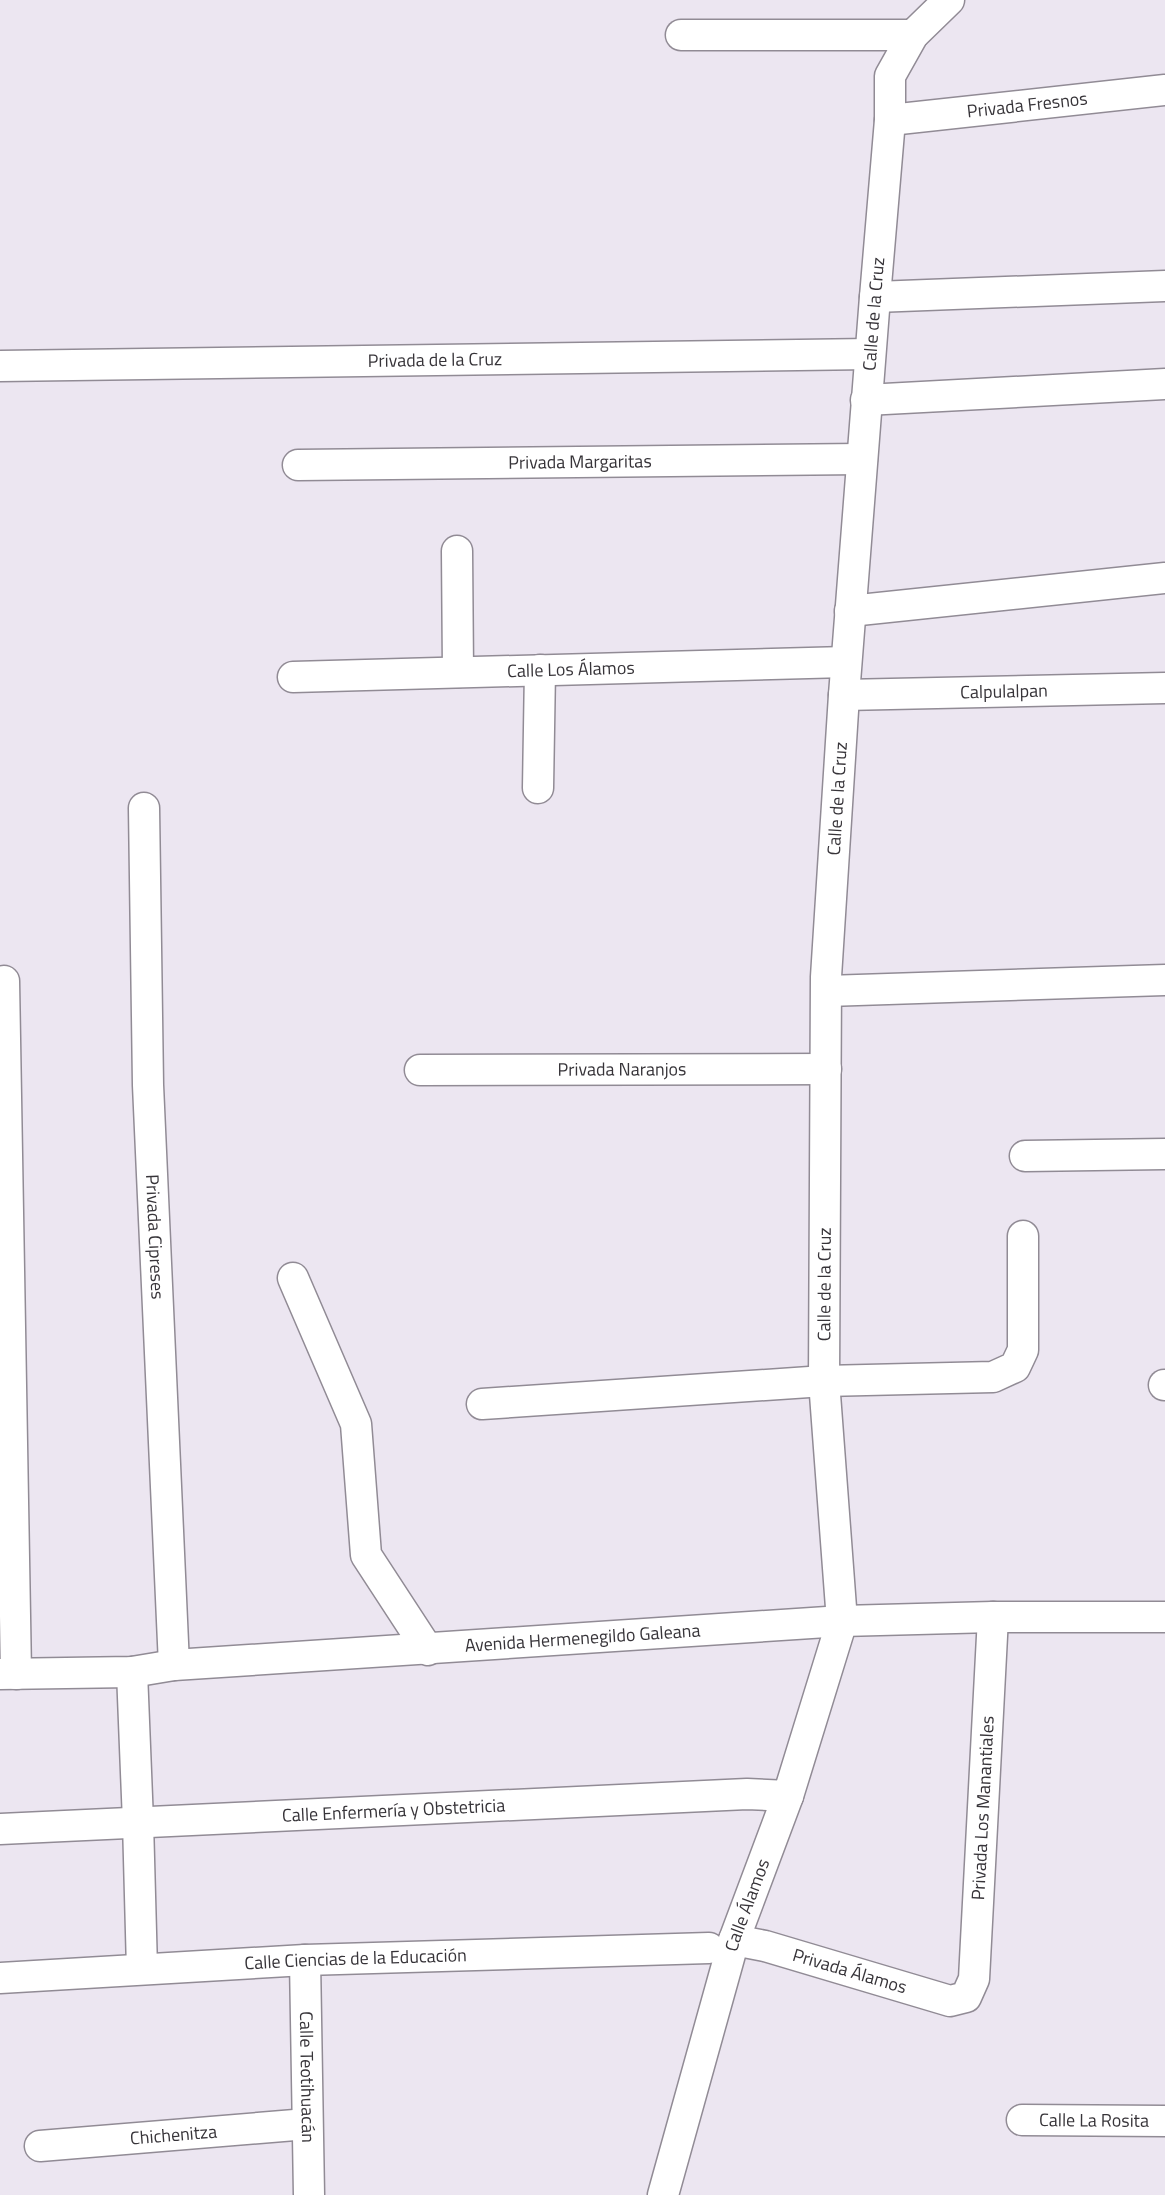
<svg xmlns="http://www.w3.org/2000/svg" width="1165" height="2195" viewBox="0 0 1165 2195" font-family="'Titillium Web',sans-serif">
  <rect width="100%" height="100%" fill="#ece6f1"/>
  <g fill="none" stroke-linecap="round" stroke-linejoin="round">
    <defs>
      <g id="street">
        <path d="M 681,35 L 913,35"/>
        <path id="s1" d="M 890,120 L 1165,90"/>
        <path d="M 875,297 L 1165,286"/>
        <path id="s2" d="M 0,366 L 870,354"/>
        <path d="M 866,400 L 1165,384"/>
        <path id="s3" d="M 298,465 L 862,459"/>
        <path d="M 457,551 L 458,672"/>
        <path d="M 850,611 L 1165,578"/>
        <path id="s4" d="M 293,677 L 846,662"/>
        <path id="s5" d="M 844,695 L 1165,688"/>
        <path d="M 538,788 L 540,670"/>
        <path id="s6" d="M 144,808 L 148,1085 L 174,1665"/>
        <path d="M 4,981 L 16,1674"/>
        <path d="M 827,991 L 1165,980"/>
        <path id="s7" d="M 420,1070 L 826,1069"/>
        <path d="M 1025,1156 L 1165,1154"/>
        <path d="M 293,1278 L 356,1424 L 366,1555 L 428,1650"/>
        <path d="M 1164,1385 L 1165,1385"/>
        <path d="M 482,1404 L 824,1381 L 993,1377 L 1015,1367 L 1023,1350 L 1023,1236"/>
        <path d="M 132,1672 L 138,1822 L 142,1969"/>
        <path id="s8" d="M 0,1674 L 132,1672 L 174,1665 L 842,1621 L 993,1617 L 1165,1617"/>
        <path id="s9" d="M 0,1829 L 747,1794 L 788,1796"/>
        <path id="s10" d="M 734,1940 L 765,1946 L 950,2001 L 966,1997 L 974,1979 L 993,1617"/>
        <path id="s11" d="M 305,1960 L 309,2195"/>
        <path id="s12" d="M 0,1978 L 305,1960 L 709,1948"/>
        <path id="s13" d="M 1022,2120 L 1165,2121"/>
        <path id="s14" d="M 40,2146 L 307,2124"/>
        <path id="s15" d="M 663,2195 L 734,1940 L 788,1796 L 842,1621 L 824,1381 L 826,977 L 844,695 L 875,297 L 890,120 L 890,76 L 913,35 L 949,0"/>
      </g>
    </defs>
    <use href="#street" stroke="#918b95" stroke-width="33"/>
    <use href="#street" stroke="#fff" stroke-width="30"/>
  </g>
  <g text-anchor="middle" stroke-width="6" stroke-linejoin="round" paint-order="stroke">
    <g font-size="18" fill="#373439" stroke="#ece6f1">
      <text dy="6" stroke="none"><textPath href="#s1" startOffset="138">Privada Fresnos</textPath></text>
      <text dy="6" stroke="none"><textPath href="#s15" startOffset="1911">Calle de la Cruz</textPath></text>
      <text dy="6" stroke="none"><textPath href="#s2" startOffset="435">Privada de la Cruz</textPath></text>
      <text dy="6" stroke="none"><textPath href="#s3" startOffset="282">Privada Margaritas</textPath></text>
      <text dy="6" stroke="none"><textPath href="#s4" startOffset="278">Calle Los Álamos</textPath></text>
      <text dy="6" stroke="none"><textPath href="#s5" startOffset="160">Calpulalpan</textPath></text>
      <text dy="6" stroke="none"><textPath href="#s15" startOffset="1425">Calle de la Cruz</textPath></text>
      <text dy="6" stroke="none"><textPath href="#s7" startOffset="202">Privada Naranjos</textPath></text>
      <text dy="6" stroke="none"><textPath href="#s6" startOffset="429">Privada Cipreses</textPath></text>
      <text dy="6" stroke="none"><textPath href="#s15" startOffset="939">Calle de la Cruz</textPath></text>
      <text dy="6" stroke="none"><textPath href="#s8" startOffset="584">Avenida Hermenegildo Galeana</textPath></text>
      <text dy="6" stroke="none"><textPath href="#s10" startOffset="432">Privada Los Manantiales</textPath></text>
      <text dy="6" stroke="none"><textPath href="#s9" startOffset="394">Calle Enfermería y Obstetricia</textPath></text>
      <text dy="6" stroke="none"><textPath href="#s15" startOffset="302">Calle Álamos</textPath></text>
      <text dy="6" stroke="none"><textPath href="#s12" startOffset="356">Calle Ciencias de la Educación</textPath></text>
      <text dy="6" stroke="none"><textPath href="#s10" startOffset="120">Privada Álamos</textPath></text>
      <text dy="6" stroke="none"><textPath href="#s11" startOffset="117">Calle Teotihuacán</textPath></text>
      <text dy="6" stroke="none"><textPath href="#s13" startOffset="72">Calle La Rosita</textPath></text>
      <text dy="6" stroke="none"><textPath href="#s14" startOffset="134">Chichenitza</textPath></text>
    </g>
  </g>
</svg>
